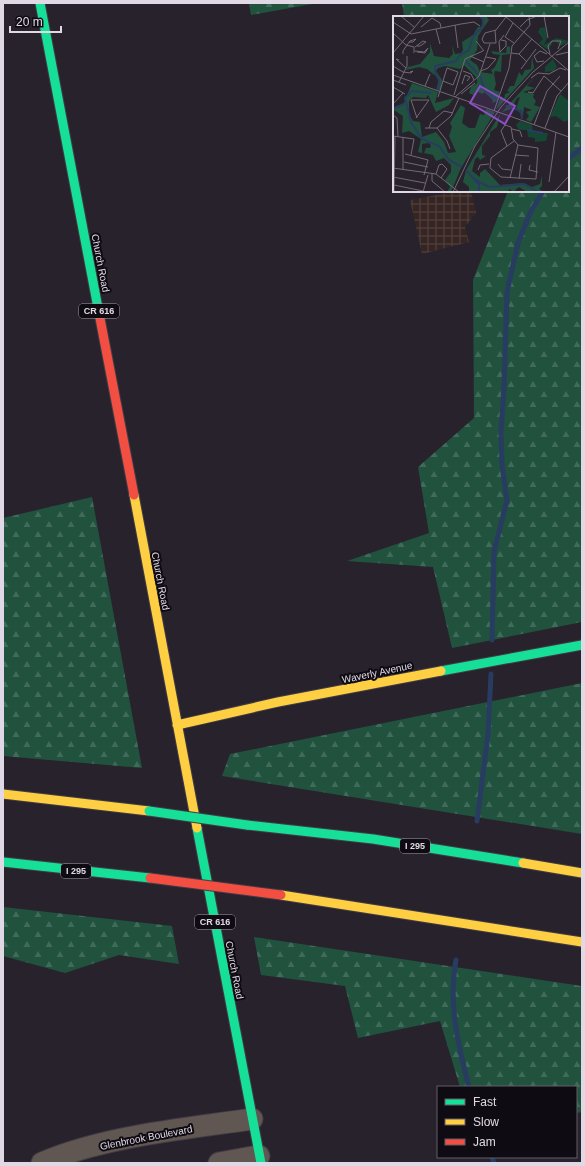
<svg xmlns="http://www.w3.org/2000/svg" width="585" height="1166" viewBox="0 0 585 1166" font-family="Helvetica,sans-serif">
  <defs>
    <pattern id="industrial-grid" width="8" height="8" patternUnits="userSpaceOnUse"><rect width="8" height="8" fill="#362523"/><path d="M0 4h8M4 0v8" fill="none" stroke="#534443"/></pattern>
    <pattern id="forest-firs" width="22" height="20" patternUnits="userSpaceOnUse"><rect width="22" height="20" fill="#20523e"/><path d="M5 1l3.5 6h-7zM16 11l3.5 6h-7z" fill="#406a5a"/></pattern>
  </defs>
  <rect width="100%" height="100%" fill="#28222c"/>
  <path fill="url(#industrial-grid)" d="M 458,191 L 471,191 L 476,213 L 465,227 L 469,242 L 422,254 L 410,200 Z"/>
  <path fill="url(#forest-firs)" d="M 249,3 L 318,3 L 251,15 Z
    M 402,3 L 582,3 L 582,622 L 452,648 L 433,567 L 347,561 L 429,533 L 418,467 L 474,418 L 473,280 L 508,191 L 568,191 L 568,17 L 404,17 Z
    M 92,497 L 142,768 L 3,756 L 3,518 Z
    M 582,683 L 582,834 L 222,776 L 230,754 Z
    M 3,907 L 172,926 L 179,964 L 119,955 L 65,973 L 3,956 Z
    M 254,937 L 582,986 L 582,1112 L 576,1113 L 576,1087 L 460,1087 L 440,1021 L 358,1038 L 345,986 L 261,975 Z"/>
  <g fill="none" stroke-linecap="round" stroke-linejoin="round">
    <path stroke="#283c61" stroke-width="5" d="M 568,159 L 582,148
      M 492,640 L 494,552 L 507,500 L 502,465 L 501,432 L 504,388 L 507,292 L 518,243 L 530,213 L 543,191
      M 477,821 L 488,734 L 491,674
      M 456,960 C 448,1003 458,1045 469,1087
      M 492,1157 L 494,1163"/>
    <defs>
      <path id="street" d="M 42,1163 C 104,1136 185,1129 252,1119
        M 219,1163 L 259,1156"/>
      <path id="fast" d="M 40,3 L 98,308
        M 441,671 L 582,645
        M 247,825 L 373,839 L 523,863
        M 197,828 L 261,1163
        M 3,862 L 150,878"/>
      <path id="slow" d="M 134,495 L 197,828
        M 177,725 L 278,702 L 441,671
        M 3,794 L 149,811
        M 523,863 L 582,873
        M 281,895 L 582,942"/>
      <path id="jam" d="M 98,308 L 134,495"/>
    </defs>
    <use href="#street" stroke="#423c45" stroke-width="23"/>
    <use href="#fast" stroke="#423c45" stroke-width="11"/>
    <use href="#slow" stroke="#423c45" stroke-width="11"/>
    <use href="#jam" stroke="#423c45" stroke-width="11"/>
    <use href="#street" stroke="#605752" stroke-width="21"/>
    <use href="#fast" stroke="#16e098" stroke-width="9"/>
    <use href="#slow" stroke="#ffcf43" stroke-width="9"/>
    <use href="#jam" stroke="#f24e42" stroke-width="9"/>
    <defs>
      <path id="fast-bridge" d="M 149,811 L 247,825"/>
      <path id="jam-bridge" d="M 150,878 L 281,895"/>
    </defs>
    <use href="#fast-bridge" stroke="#423c45" stroke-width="11" stroke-linecap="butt"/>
    <use href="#jam-bridge" stroke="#423c45" stroke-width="11" stroke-linecap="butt"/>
    <use href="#fast-bridge" stroke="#16e098" stroke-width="9"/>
    <use href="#jam-bridge" stroke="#f24e42" stroke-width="9"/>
  </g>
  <g text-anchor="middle" stroke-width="4" stroke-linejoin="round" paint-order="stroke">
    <g fill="#0f0b12" stroke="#a19ba6" stroke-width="1">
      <rect x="79" y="304" width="40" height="14" rx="3"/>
      <rect x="400" y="839" width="30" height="14" rx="3"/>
      <rect x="61" y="864" width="30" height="14" rx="3"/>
      <rect x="195" y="915" width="40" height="14" rx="3"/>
    </g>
    <g font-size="9" font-weight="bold" fill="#e0d9e5">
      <text x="99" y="314">CR 616</text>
      <text x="415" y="849">I 295</text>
      <text x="76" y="874">I 295</text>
      <text x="215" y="925">CR 616</text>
    </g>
    <g font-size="10" fill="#e0d9e5" stroke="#0f0b12">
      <text transform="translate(101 263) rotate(79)" y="4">Church Road</text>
      <text transform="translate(161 581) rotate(79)" y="4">Church Road</text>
      <text transform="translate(377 672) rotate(-12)" y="4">Waverly Avenue</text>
      <text transform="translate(235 970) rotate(79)" y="4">Church Road</text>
      <text transform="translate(146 1137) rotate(-11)" y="4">Glenbrook Boulevard</text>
    </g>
  </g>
  <g transform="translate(393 16)">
    <rect width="176" height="176" fill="#28222c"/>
    <path d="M 152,11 L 154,22 L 151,29 L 163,22 L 176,25 L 168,30 L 161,24 L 155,34 L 146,27 L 150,23 L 145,16 L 147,12 ZM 160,43 L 164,51 L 161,55 L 152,56 L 152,51 ZM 127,105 L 139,109 L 140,116 L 155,117 L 153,125 L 142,126 L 142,122 L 135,121 L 134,114 L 126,114 L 123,109 Z" fill="#164735"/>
    <path d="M 86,0 L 93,0 L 96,4 L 85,20 L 84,34 L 77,44 L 84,49 L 87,56 L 100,58 L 98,54 L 102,51 L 107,39 L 100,38 L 98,35 L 113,37 L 114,30 L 117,31 L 117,38 L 109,39 L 108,56 L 102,55 L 101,58 L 103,68 L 101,74 L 107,76 L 104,85 L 99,87 L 100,84 L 91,76 L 90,78 L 83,75 L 82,80 L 76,77 L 78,71 L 84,67 L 84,62 L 71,49 L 67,53 L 52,50 L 45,52 L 43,55 L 49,64 L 48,74 L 43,73 L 46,65 L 44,61 L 34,53 L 26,51 L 13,54 L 15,51 L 27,48 L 37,36 L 37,27 L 41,40 L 56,42 L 60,38 L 59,29 L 62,38 L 68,37 L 70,34 L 69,26 L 80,19 L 85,11 L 88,11 L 90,5 ZM 139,40 L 141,52 L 103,94 L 108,80 L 111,83 L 112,78 L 117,76 L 114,75 L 117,70 L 121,70 L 126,56 L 129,60 L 132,54 L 138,53 ZM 143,59 L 134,70 L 142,72 L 130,76 L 141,78 L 140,81 L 143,85 L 141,89 L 147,91 L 138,106 L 133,104 L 136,100 L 133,96 L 139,94 L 131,91 L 130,100 L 123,93 L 127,81 L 124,82 L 118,93 L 109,96 ZM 19,67 L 45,76 L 42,87 L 61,82 L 56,89 L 43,96 L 35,79 L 33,82 L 20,81 L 16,85 L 16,98 L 20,105 L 27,106 L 29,121 L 43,116 L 51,126 L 55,137 L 63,136 L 56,120 L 59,111 L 57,107 L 68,89 L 72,92 L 69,107 L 76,112 L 82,112 L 87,98 L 91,99 L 93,93 L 102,96 L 68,152 L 58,176 L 54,176 L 57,171 L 52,164 L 58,156 L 58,149 L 51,142 L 43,145 L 40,139 L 31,137 L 33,132 L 37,132 L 38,129 L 35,127 L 29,128 L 29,137 L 25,136 L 28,123 L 16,115 L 9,117 L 10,100 L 1,94 L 0,100 L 0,92 L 11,87 ZM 107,98 L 104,111 L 97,116 L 97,120 L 89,130 L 89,139 L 93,140 L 87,144 L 85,141 L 82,143 L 79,155 L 87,161 L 87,157 L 92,153 L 107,169 L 131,167 L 139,171 L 147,168 L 149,160 L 149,170 L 146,173 L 151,176 L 134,176 L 126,171 L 120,176 L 117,173 L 114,176 L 76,176 L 76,171 L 70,166 L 73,154 Z" fill="#20523e"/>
    <path d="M 167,78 L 176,85 L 176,104 L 171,106 L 163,100 L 157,101 Z" fill="#164735"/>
    <path fill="none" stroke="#283c61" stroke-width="2" d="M 73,45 L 85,58M 87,60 L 92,75 L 104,84M 45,74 L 46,64 L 42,56 L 42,50 L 63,45 L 67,39 L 76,34 L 80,20 L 90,11 L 90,4 L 87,0M 38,77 L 19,75 L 12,82 L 18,106 L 29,123 L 46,130 L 56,144 L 69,151M 113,90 L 128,95 L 129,103M 0,98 L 1,92 L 11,88M 134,114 L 150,117M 73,154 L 81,163 L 96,171 L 131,168 L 145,176M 81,164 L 86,168 L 86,176"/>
    <path fill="none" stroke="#726b76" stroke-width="1" d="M 8,0 L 21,11M 112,0 L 176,55M 151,0 L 155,22M 0,6 L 18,18 L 68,8 L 81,6 L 87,10M 120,7 L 112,21 L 121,27M 62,9 L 65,32M 28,11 L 39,2 L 47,7 L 48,12M 127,11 L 134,4 L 144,0M 43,13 L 47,28M 102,14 L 103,27 L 91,27 L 89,23 L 92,17 L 103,14 L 113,1M 0,17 L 13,29 L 21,31 L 21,37M 108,24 L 113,25 L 113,30 L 107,36 L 106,26 L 107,24 L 108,23 L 111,19M 83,25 L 91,35M 22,31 L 30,25 L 33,26 L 27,30 L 24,30M 22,35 L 31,36 L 35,32 L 32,37 L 24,36M 0,37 L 31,0M 118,37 L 126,38 L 134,46M 10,38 L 10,35 L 14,29 L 17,25 L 23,23 L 20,26 L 16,26M 126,38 L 139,23M 157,38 L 155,30 L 159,25 L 168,25 L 165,33M 163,39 L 176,36M 77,40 L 91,46M 6,44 L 3,43 L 13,52M 151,45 L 144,46 L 141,40 L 147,35 L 154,38M 0,50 L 10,56 L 18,57 L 20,55 L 17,56M 128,53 L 143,33M 70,55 L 78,58 L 81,64M 88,55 L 95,52 L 103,43 L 93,41M 0,59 L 176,121M 138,62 L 145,57 L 156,58 L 167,52 L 173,54M 0,64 L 13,69M 6,66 L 14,50 L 14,40M 69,68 L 72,59 L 77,61 L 74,65M 32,70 L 37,58M 0,71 L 12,78M 135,76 L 140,77 L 151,60 L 168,75M 68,78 L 82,67M 61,79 L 72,43 L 90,35M 45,81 L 50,65 L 60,69 L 65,56 L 54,52 L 50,65M 62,81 L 86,60 L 97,28M 0,88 L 10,77M 101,95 L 116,52 L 119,30 L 137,9 L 136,0M 0,99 L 4,102 L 5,121M 23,102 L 36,84M 24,102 L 18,84 L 36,84M 112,109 L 118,111 L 120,123 L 125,129 L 145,132 L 143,163 L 108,161 L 97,152 L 98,142 L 121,125M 112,109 L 108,115 L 114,130M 141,109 L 154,75 L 167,60M 32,112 L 44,112 L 58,100 L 66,82M 36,112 L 38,106 L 51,95 L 60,97M 44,112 L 54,125 L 57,133M 152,112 L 164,80 L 176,66M 119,113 L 127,115 L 129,121M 0,120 L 21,123 L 18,139M 10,121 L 10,154M 12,138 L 35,144 L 31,159M 122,139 L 136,140M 11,146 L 35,151M 105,148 L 109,153 L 118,154M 137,149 L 136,154 L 145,156M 0,152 L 43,158 L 66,176M 85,154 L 87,149 L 96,148M 39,158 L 39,165 L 52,176M 43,158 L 46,149 L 49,148 L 54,153 L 48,162M 0,161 L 32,167M 117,162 L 125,129M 126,163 L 128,148M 156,166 L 163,116M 1,169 L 30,175M 1,176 L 2,120M 30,176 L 35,159M 60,176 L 82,130 L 108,91 L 140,56 L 176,26M 161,176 L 176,160"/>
    <path fill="#8f4fc7" fill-opacity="0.15" stroke="#8f4fc7" stroke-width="2" d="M 87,70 L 122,90 L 112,108 L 77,87 Z"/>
    <rect width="176" height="176" fill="none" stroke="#e0d9e5" stroke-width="2"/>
  </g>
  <rect width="585" height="1166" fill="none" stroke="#e0d9e5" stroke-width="8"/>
  <rect x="437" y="1086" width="140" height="72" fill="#0f0b12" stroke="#635d66"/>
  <rect x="445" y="1099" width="20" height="6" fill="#16e098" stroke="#635d66"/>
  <text x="473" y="1106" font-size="12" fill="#e0d9e5">Fast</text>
  <rect x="445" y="1119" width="20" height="6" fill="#ffcf43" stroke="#635d66"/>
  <text x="473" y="1126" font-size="12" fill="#e0d9e5">Slow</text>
  <rect x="445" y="1139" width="20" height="6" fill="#f24e42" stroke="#635d66"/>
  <text x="473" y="1146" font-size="12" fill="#e0d9e5">Jam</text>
  <path d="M10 26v6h51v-6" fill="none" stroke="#e0d9e5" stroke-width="2"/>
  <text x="16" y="26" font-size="12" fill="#e0d9e5" stroke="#0f0b12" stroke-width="3" paint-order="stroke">20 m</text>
</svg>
